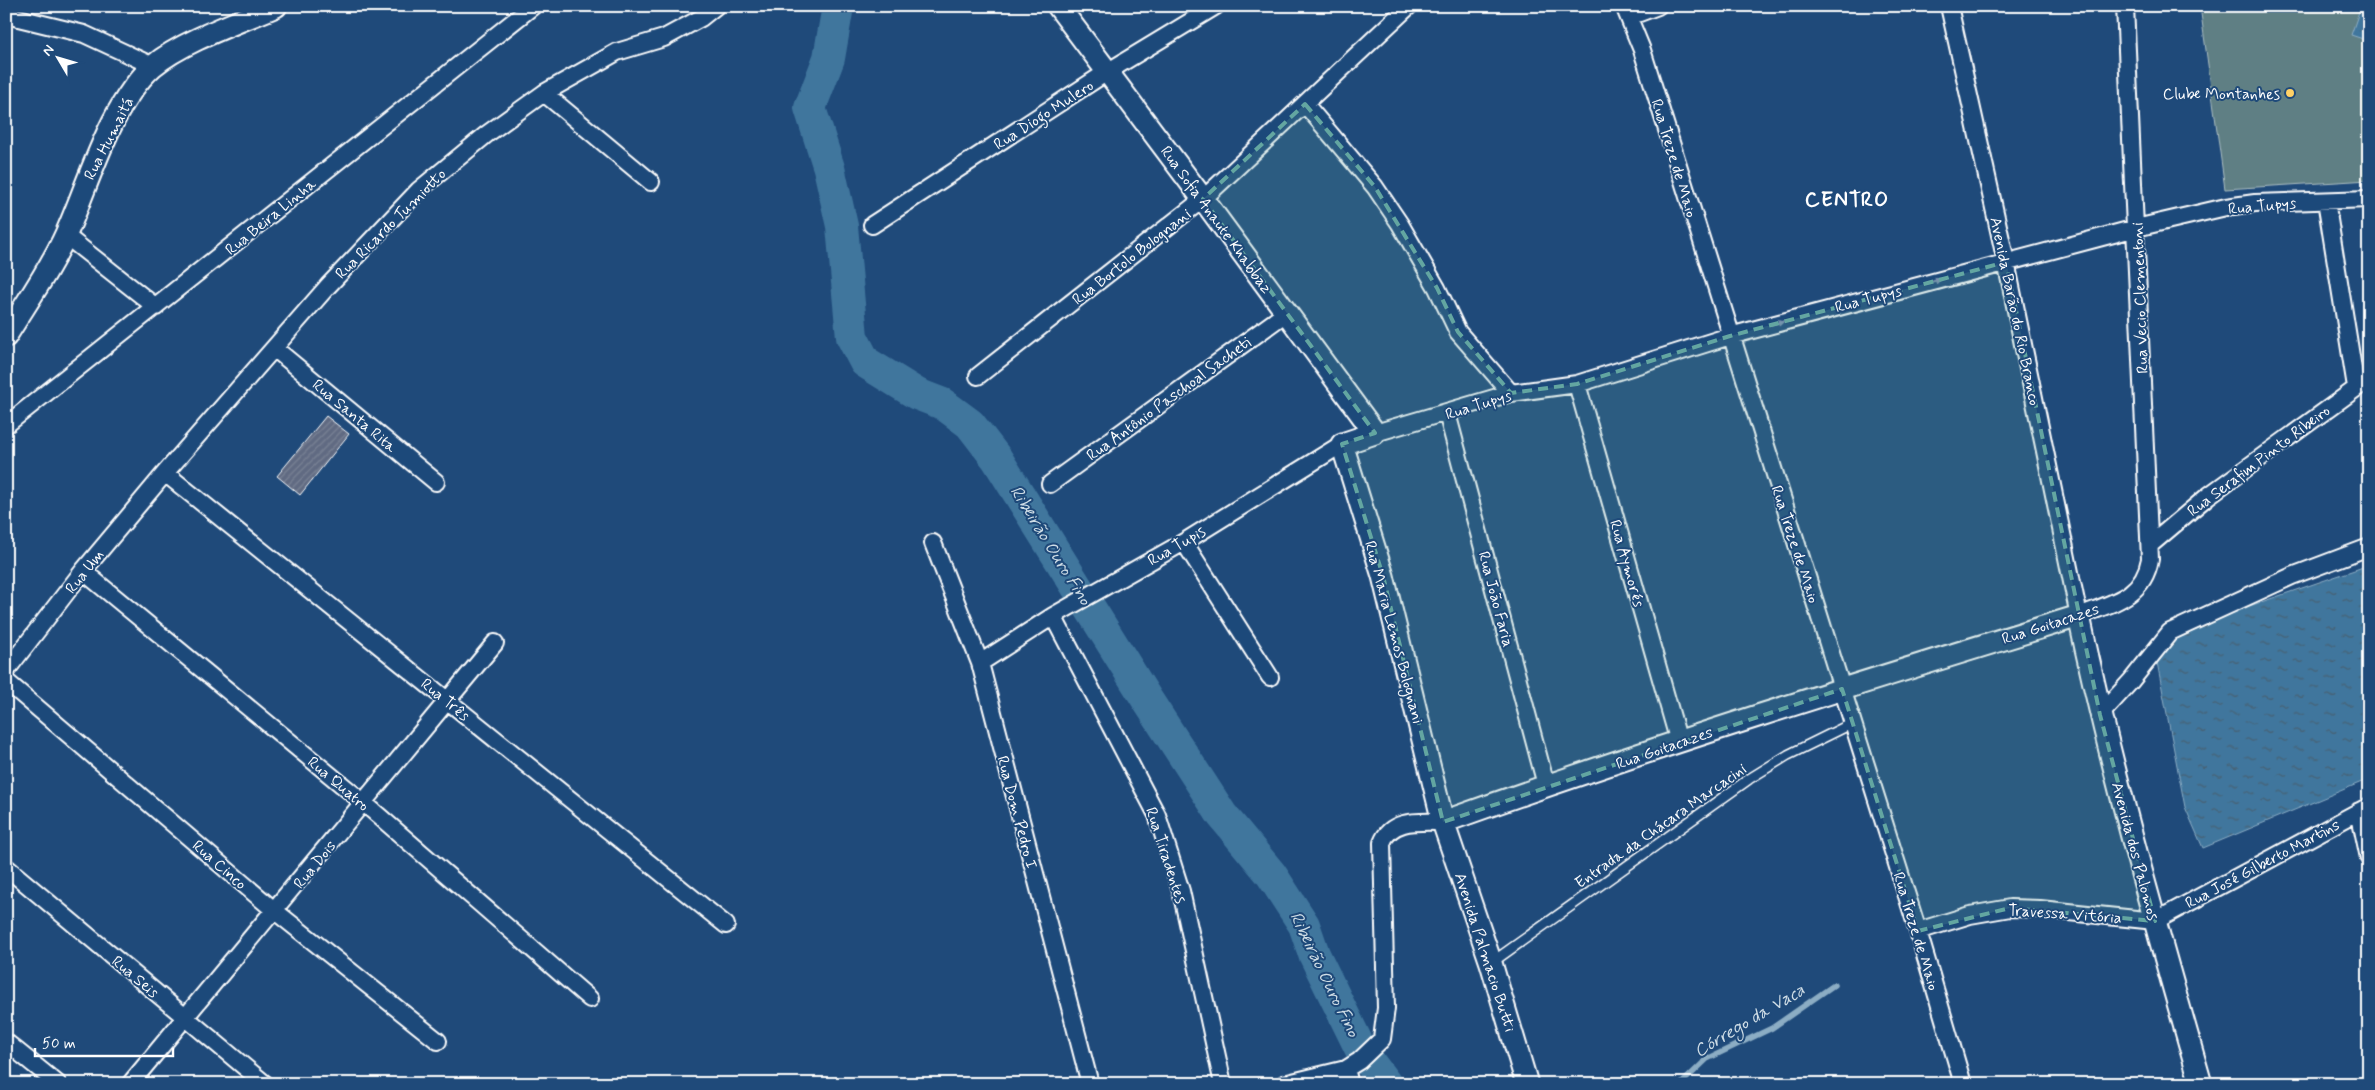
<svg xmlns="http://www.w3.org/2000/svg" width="2375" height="1090" viewBox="0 0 2375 1090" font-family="Mynerve,sans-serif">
  <defs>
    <pattern id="water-ripples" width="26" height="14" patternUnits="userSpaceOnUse" patternTransform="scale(1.25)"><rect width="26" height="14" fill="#40769d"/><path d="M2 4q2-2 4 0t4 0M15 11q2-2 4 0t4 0" fill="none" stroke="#475f70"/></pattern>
    <pattern id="building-hatch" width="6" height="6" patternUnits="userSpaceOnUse" patternTransform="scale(1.25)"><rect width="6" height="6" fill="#616b82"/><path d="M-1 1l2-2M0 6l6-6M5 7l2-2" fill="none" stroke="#798195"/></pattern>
  </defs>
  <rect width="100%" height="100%" fill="#1f4a7a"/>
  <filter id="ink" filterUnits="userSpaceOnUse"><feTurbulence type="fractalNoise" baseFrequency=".02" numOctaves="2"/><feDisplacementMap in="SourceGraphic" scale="10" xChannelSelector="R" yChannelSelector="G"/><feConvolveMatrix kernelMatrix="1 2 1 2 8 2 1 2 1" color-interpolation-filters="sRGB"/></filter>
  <g filter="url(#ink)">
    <path fill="#5e7f84" stroke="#aebfc2" d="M 2200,6 L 2369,6 L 2369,180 L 2225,189 Z"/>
    <path fill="url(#water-ripples)" stroke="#8cadc4" d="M 2361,6 L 2369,6 L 2369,41 L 2351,35 Z
      M 2369,565 L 2369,779 L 2203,848 L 2185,807 L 2156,657 L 2168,634 Z"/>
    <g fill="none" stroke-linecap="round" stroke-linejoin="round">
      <path stroke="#8cadc4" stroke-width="5.5" d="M 1681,1084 L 1707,1059 L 1772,1028 L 1834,985"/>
      <path stroke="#40769d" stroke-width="32" d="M 838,6 L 829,58 L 810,108 L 829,168 L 842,226 L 852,337 L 865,362 L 917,394 L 943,404 L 970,424 L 997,459 L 1148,701 L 1222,815 L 1271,874 L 1304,925 L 1314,954 L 1362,1052 L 1386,1084"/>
    </g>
    <path fill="url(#building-hatch)" stroke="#fff" d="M 326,416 L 349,434 L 300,495 L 277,476 Z"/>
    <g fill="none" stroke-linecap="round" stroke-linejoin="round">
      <defs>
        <path id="service" d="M 1491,963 L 1749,779 L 1788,755 L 1853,723"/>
        <path id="minor" d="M 1624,6 L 1642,50 L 1918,931 L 1963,1084
          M 1949,6 L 2006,262 L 2079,616 C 2111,603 2143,598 2150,559 L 2125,6
          M 6,15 L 84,34 L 153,66
          M 1629,17 L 1658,6
          M 544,93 L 651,182
          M 1305,104 L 1375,187 L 1400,224 L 1437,288 L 1458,332 L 1511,393
          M 2326,201 L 2356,387
          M 872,225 L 1107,72 L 1216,6
          M 65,235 L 156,307
          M 274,348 L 436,482
          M 978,376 L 1203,199 L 1409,6
          M 1577,384 L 1679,742
          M 1447,413 L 1546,785
          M 6,425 L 533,6
          M 1375,433 L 1511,393 L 1577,384 L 1730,336 L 2136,228 L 2226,207 L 2255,203 L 2369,199
          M 165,473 L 726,925
          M 1050,484 L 1286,313
          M 1184,542 L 1270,677
          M 933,543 L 980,663 L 1090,1084
          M 2150,545 L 2208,496 L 2369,379
          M 83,571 L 364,803 L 590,999
          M 1053,616 L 1157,815 L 1181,891 L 1223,1084
          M 980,663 L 1053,616 L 1184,542 L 1342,444
          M 6,671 L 83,571 L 165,473 L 328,286 L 419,190 L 487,134 L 544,93 L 617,52 L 664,38 L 701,18 L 716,6
          M 6,681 L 275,911 L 438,1041
          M 2100,715 L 2131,681 L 2170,632 L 2292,576 L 2369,547
          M 2359,811 L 2369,858
          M 6,867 L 265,1084
          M 1918,931 L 1970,915 L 2010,908 L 2040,909 L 2155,921 L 2369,806
          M 6,1042 L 58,1084
          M 1346,1069 L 1350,1084
          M 130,1084 L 495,643
          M 1284,1084 L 1346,1069 L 1359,1061 L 1382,1039 L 1386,1008 L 1382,843 C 1391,818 1420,822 1443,822"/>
        <path id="tertiary" d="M 1058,6 L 1203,199 L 1375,433 L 1342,444 L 1383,576 L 1443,822 L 1491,963 L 1527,1084
          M 6,336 C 26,303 50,270 66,234 C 89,183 110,104 153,66 C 183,41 239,22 276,6
          M 1443,822 C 1653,747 1866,681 2079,616 C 2112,774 2157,929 2201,1084"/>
      </defs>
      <use href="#service" stroke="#fff" stroke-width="12"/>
      <use href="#minor" stroke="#fff" stroke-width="20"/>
      <use href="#tertiary" stroke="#fff" stroke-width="25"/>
      <use href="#service" stroke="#1f4a7a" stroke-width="9"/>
      <use href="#minor" stroke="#1f4a7a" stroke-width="16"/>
      <use href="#tertiary" stroke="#1f4a7a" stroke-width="21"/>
    </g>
    <defs><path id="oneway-solid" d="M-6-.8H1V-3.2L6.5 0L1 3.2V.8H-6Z" transform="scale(1.25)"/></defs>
    <g fill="#7992af">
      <use href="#oneway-solid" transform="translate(1934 281) rotate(-15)"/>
      <use href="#oneway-solid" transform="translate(1777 323) rotate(-15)"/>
    </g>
  </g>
  <path fill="#63a6a1" fill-opacity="0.2" stroke="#63a6a1" stroke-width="4" stroke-dasharray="10 6" stroke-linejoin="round" d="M 1305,104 L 1375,187 L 1437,288 L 1458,332 L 1511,393 L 1577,384 L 1730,336 L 2006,262 L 2100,715 L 2155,921 L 2010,908 L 1918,931 L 1842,689 L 1443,822 L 1383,576 L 1342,444 L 1375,433 L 1203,199 Z"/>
  <circle fill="#ffd166" stroke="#1f4a7a" stroke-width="2" cx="2290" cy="93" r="5"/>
  <g text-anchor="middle" stroke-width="4" stroke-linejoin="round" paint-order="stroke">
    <g font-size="16" fill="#fff" stroke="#1f4a7a" text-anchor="end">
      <text x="2280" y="99">Clube Montanhes</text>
    </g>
    <g font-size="16" fill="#fff" stroke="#1f4a7a">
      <text transform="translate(1043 114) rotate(-33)" y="6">Rua Diogo Mulero</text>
      <text transform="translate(108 138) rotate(-63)" y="6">Rua Humaitá</text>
      <text transform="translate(1675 158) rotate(73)" y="6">Rua Treze de Maio</text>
      <text transform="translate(2262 205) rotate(-5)" y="6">Rua Tupys</text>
      <text transform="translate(270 216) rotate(-39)" y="6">Rua Beira Linha</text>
      <text transform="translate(1217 219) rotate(54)" y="6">Rua Sofia Anaute Khabbaz</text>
      <text transform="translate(390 223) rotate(-45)" y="6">Rua Ricardo Tumiotto</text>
      <text transform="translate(1131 256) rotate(-38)" y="6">Rua Bortolo Bolognani</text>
      <text transform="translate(1868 298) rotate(-15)" y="6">Rua Tupys</text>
      <text transform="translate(2139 298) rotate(-92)" y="6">Rua Vecio Clementoni</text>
      <text transform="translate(2016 311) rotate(78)" y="6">Avenida Barão do Rio Branco</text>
      <text transform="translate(1168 398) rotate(-36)" y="6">Rua Antônio Paschoal Sacheti</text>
      <text transform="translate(1478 404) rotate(-17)" y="6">Rua Tupys</text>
      <text transform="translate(355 415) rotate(40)" y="6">Rua Santa Rita</text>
      <text transform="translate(2258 460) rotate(-37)" y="6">Rua Serafim Pinto Ribeiro</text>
      <text transform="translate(1796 544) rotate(72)" y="6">Rua Treze de Maio</text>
      <text transform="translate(1176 545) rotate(-30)" y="6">Rua Tupis</text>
      <text transform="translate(1628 563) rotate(74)" y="6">Rua Aymorés</text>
      <text transform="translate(84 571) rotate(-51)" y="6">Rua Um</text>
      <text transform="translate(1497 599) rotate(75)" y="6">Rua João Faria</text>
      <text transform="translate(2050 623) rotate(-18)" y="6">Rua Goitacazes</text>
      <text transform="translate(1395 632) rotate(75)" y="6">Rua Maria Lemos Bolognani</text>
      <text transform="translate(446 699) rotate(39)" y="6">Rua Três</text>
      <text transform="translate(1664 747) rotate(-19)" y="6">Rua Goitacazes</text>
      <text transform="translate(339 783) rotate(40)" y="6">Rua Quatro</text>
      <text transform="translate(1018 812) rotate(75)" y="6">Rua Dom Pedro I</text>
      <text transform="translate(1660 825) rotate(-35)" y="6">Entrada da Chácara Marcacini</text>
      <text transform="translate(2136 851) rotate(75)" y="6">Avenida dos Palomos</text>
      <text transform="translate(1167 855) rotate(72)" y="6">Rua Tiradentes</text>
      <text transform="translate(2262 863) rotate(-28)" y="6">Rua José Gilberto Martins</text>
      <text transform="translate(220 864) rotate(41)" y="6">Rua Cinco</text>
      <text transform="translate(314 864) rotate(-51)" y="6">Rua Dois</text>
      <text transform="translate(2065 913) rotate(4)" y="6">Travessa Vitória</text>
      <text transform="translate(1917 931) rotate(73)" y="6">Rua Treze de Maio</text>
      <text transform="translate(1486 952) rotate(72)" y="6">Avenida Palmacio Butti</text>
      <text transform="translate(136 976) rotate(40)" y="6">Rua Seis</text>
    </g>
    <g font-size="18" font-style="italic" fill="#cfdde6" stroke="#1f4a7a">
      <text transform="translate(1051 545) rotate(58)" y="6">Ribeirão Ouro Fino</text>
      <text transform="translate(1325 974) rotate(64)" y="6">Ribeirão Ouro Fino</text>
      <text transform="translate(1749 1020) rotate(-31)" y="6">Córrego da Vaca</text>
    </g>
    <g font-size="21" font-weight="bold" letter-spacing="1" fill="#fff" stroke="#1f4a7a">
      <text x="1847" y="206">CENTRO</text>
    </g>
  </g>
  <rect width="2375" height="1090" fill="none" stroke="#1f4a7a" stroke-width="25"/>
  <rect x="12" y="12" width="2350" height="1065" fill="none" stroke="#fff" stroke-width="2" filter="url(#ink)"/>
  <g transform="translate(58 58) rotate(308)" stroke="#1f4a7a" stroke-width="4" paint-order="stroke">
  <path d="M0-4L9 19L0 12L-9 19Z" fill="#ffffff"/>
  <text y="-8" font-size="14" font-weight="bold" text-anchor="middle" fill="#ffffff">N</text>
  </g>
  <path d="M35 1048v8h138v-8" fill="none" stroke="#ffffff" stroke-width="2.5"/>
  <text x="42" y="1048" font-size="15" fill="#ffffff" stroke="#1f4a7a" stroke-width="4" paint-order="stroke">50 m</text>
</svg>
